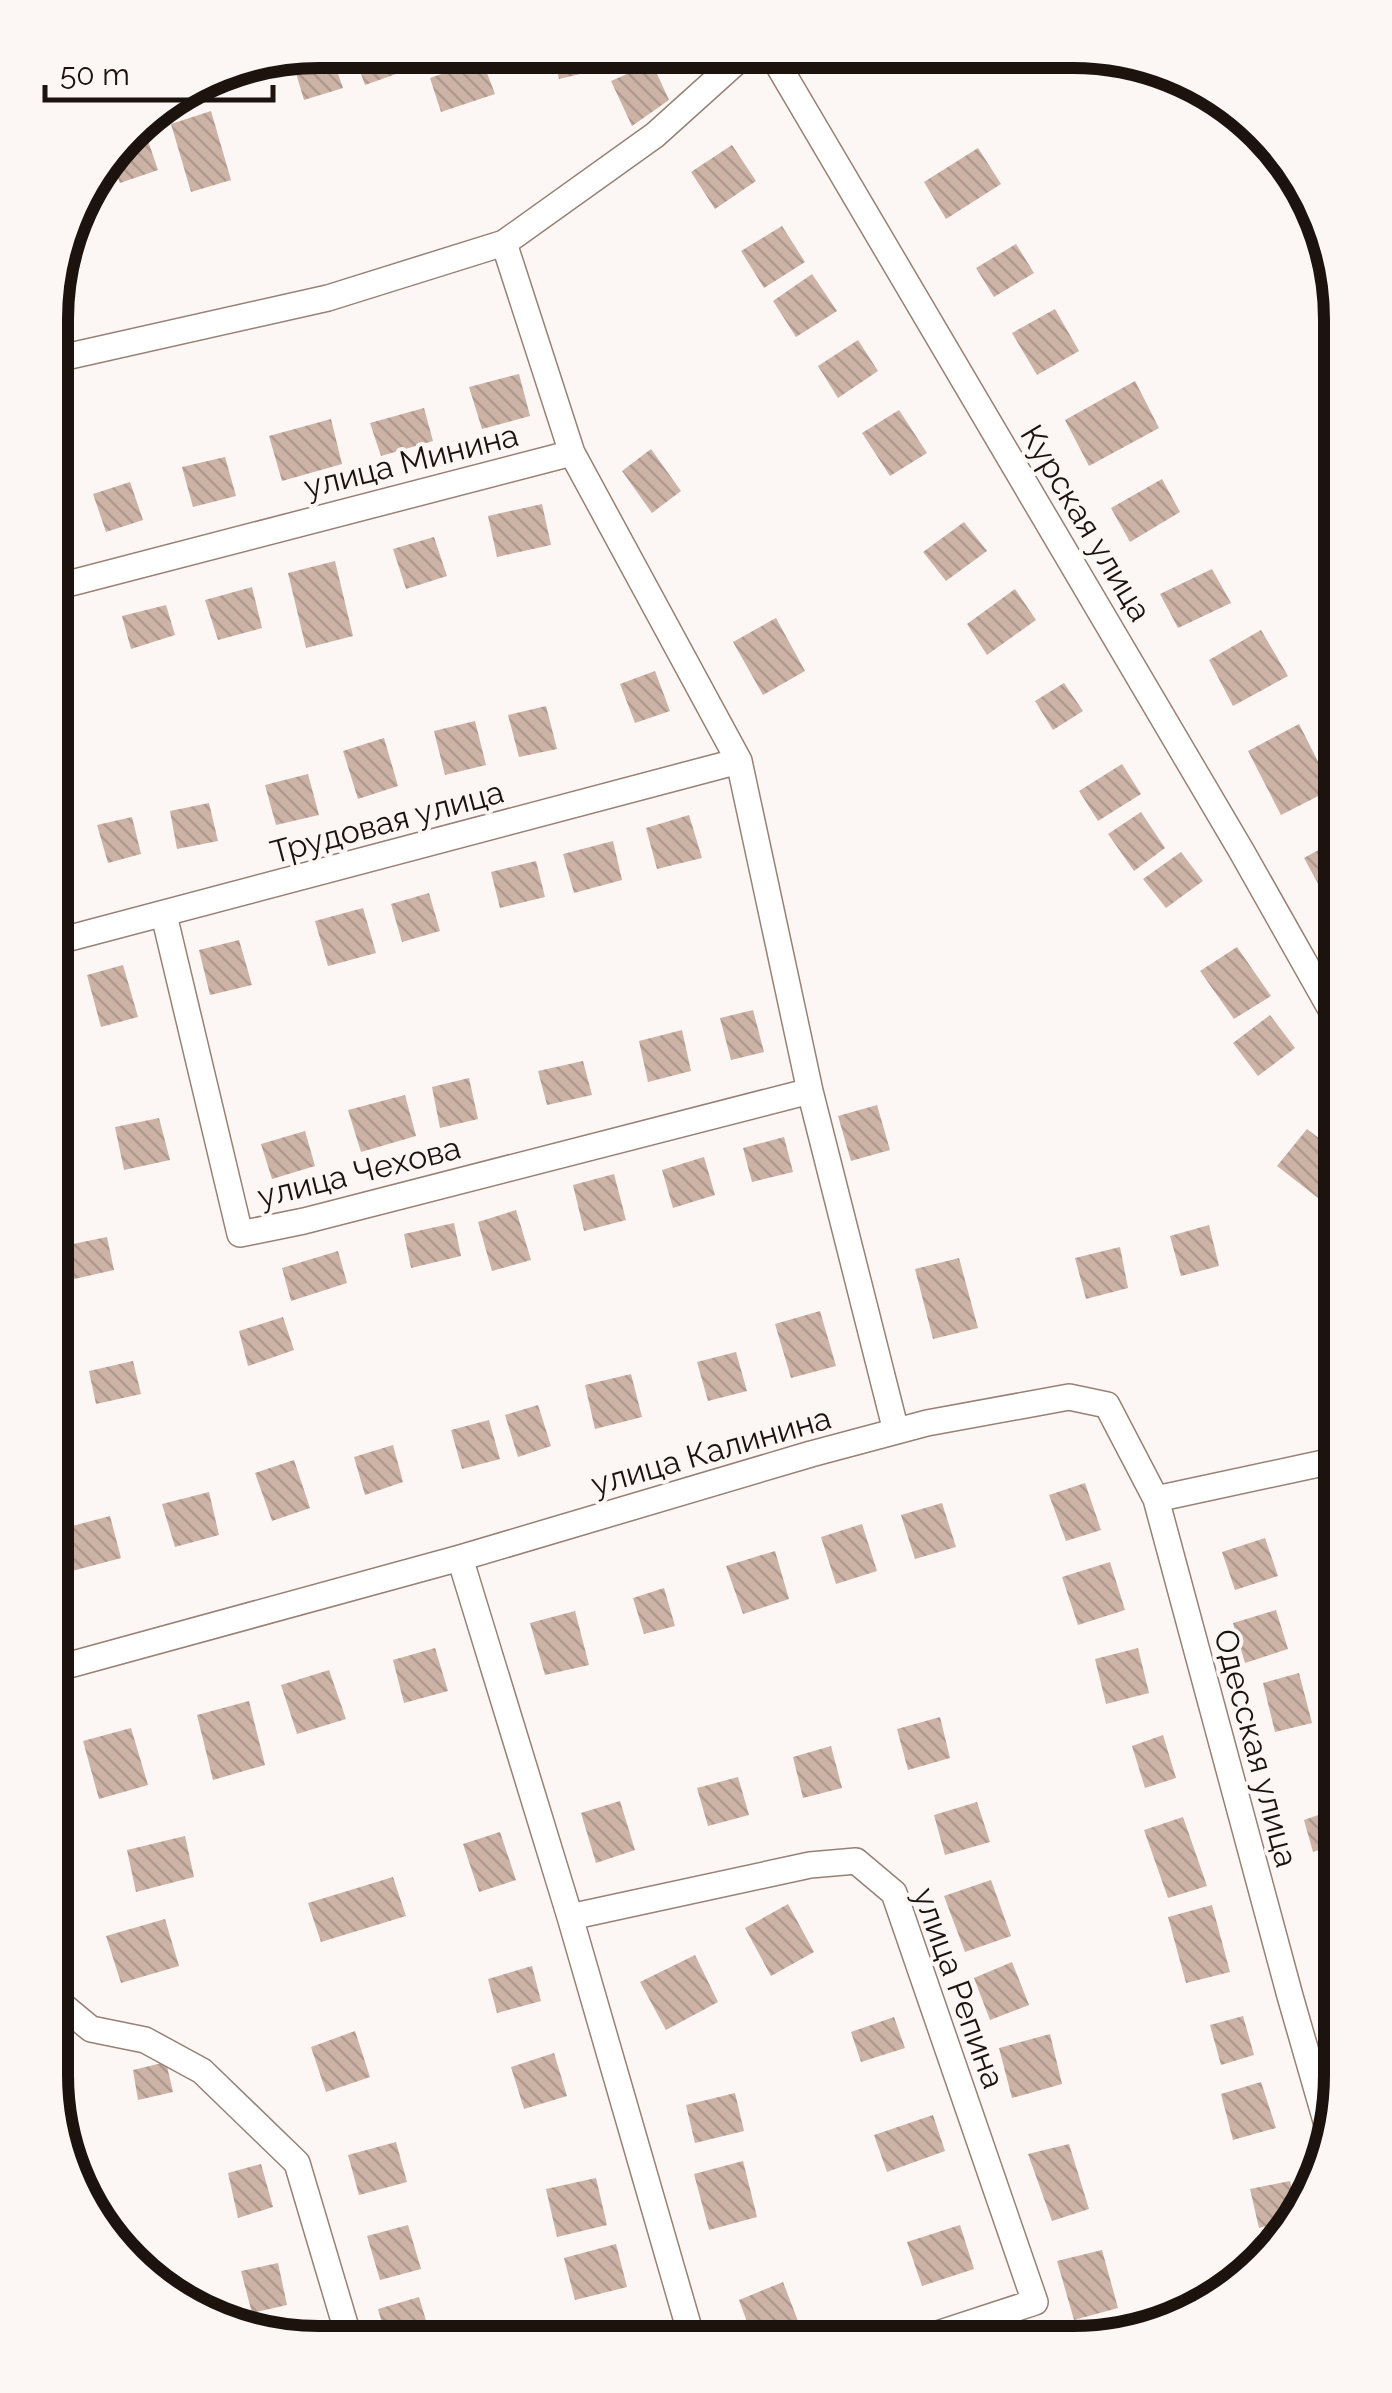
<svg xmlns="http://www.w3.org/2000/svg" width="1392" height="2393" viewBox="0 0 1392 2393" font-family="Raleway,sans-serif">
  <defs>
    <pattern id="building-back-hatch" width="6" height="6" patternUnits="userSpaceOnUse" patternTransform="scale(2.5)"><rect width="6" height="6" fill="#ccb3a6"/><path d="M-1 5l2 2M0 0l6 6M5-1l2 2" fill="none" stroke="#af998e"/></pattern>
  </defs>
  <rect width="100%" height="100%" fill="#fcf7f4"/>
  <path fill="url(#building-back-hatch)" d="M 373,50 L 392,50 L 399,73 L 365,85 L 355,57 Z
    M 330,51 L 343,88 L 304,100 L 293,63 Z
    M 553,51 L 598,52 L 602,69 L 559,79 Z
    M 846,53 L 904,54 L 853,72 Z
    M 482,60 L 495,94 L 441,112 L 430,78 Z
    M 652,63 L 669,100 L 632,126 L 611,81 Z
    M 211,111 L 231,180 L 191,192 L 171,124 Z
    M 146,135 L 158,170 L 120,183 L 110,157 L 122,142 Z
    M 732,145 L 756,181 L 715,209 L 691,172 Z
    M 978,148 L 1001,184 L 946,219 L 924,182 Z
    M 782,226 L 805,262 L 764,288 L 741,251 Z
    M 1328,233 L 1335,277 L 1334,278 L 1317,238 Z
    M 1016,244 L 1034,273 L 994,297 L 976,268 Z
    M 812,274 L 837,311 L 796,337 L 773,301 Z
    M 1055,309 L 1079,351 L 1037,375 L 1012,333 Z
    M 858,340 L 878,371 L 838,398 L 818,366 Z
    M 519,374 L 530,416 L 482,429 L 469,387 Z
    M 1135,381 L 1159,428 L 1089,466 L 1065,420 Z
    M 424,408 L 433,441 L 381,456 L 370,423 Z
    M 899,410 L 927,453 L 890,476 L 862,433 Z
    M 331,419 L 342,464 L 282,481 L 269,436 Z
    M 651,449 L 681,491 L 652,513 L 622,471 Z
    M 225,457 L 236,496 L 193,507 L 182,467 Z
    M 1162,479 L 1180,512 L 1130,542 L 1111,508 Z
    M 130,482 L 143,520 L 106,532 L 93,494 Z
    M 58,500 L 69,537 L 52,541 L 52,502 Z
    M 542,504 L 551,545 L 497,557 L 488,516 Z
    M 964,522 L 987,551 L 946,581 L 923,552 Z
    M 434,537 L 447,576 L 406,589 L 393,549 Z
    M 335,561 L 353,636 L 306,648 L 288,573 Z
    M 1212,569 L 1231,603 L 1178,628 L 1160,594 Z
    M 252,587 L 262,628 L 218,640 L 205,600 Z
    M 1015,589 L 1036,620 L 987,655 L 967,624 Z
    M 166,605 L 175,635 L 131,649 L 122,616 Z
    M 776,618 L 805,671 L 763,695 L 733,642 Z
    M 1261,630 L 1288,676 L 1233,706 L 1209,660 Z
    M 655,671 L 670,711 L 635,723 L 620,684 Z
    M 1064,683 L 1083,711 L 1053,730 L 1035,701 Z
    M 546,706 L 557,749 L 519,757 L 508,715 Z
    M 475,721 L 486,765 L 445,775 L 434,731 Z
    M 1299,724 L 1332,789 L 1281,815 L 1248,751 Z
    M 384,738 L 398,786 L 358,799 L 343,751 Z
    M 1122,764 L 1141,794 L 1098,821 L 1079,791 Z
    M 308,774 L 319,815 L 276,825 L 265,785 Z
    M 209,803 L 218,841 L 177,849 L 170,811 Z
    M 1141,812 L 1165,848 L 1134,871 L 1108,834 Z
    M 689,815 L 702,858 L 657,869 L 646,828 Z
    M 132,817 L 141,854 L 108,863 L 97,825 Z
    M 1342,837 L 1342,895 L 1328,902 L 1304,858 Z
    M 613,841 L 622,880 L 574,893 L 563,854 Z
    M 1181,852 L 1203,881 L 1166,908 L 1143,879 Z
    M 536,861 L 545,897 L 500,908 L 491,872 Z
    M 429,893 L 440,931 L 402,942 L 391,904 Z
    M 363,908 L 376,953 L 328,966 L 315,921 Z
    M 239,940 L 252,985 L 210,995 L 199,950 Z
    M 1237,947 L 1271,996 L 1234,1019 L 1200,971 Z
    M 123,965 L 138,1017 L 101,1027 L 87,975 Z
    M 753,1010 L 764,1052 L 731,1060 L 720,1018 Z
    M 1270,1015 L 1295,1048 L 1258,1076 L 1233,1043 Z
    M 682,1030 L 691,1071 L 648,1082 L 639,1041 Z
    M 583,1061 L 592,1095 L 547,1105 L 538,1071 Z
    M 469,1078 L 478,1119 L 440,1128 L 432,1087 Z
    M 405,1095 L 416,1136 L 361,1152 L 348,1110 Z
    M 877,1105 L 890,1150 L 851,1161 L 838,1116 Z
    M 159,1118 L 170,1160 L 124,1170 L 115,1127 Z
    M 1307,1129 L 1342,1156 L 1342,1194 L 1331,1208 L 1277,1166 Z
    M 305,1131 L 315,1166 L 272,1179 L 261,1144 Z
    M 784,1137 L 793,1172 L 752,1182 L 743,1148 Z
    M 704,1157 L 715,1195 L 673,1208 L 662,1170 Z
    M 614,1174 L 626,1220 L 584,1231 L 573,1185 Z
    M 516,1210 L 531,1260 L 492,1271 L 478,1222 Z
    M 454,1223 L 461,1256 L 411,1268 L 404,1234 Z
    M 1209,1225 L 1219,1266 L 1181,1276 L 1170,1236 Z
    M 107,1237 L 114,1270 L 70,1280 L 63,1246 Z
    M 1120,1247 L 1128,1288 L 1086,1299 L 1075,1258 Z
    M 338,1251 L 347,1283 L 291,1301 L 282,1268 Z
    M 959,1258 L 978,1328 L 933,1339 L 915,1269 Z
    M 820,1311 L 836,1366 L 791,1378 L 775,1324 Z
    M 283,1317 L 294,1350 L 248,1366 L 239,1331 Z
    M 736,1352 L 747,1391 L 708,1401 L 697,1362 Z
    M 133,1361 L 141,1394 L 96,1404 L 89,1371 Z
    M 631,1374 L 642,1417 L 595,1429 L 585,1385 Z
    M 538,1405 L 551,1446 L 518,1457 L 505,1415 Z
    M 489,1420 L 500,1459 L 462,1469 L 451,1430 Z
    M 393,1445 L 403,1482 L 365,1495 L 354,1457 Z
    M 294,1460 L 310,1508 L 272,1521 L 255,1473 Z
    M 1085,1483 L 1101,1530 L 1066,1541 L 1049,1495 Z
    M 209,1492 L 219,1535 L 175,1547 L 162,1504 Z
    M 942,1503 L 956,1547 L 915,1559 L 901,1515 Z
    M 110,1516 L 121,1558 L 72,1571 L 61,1529 Z
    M 862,1524 L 877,1571 L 836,1584 L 821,1537 Z
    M 1265,1538 L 1278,1576 L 1235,1590 L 1222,1552 Z
    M 775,1551 L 789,1599 L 743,1614 L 726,1566 Z
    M 1110,1562 L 1125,1610 L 1078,1625 L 1062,1577 Z
    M 664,1588 L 675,1626 L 644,1634 L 633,1598 Z
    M 1276,1610 L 1288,1649 L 1245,1663 L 1233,1623 Z
    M 575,1611 L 589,1665 L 545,1675 L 530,1623 Z
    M 435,1648 L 448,1691 L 404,1703 L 393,1660 Z
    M 1138,1648 L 1149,1693 L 1106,1704 L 1095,1659 Z
    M 329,1670 L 346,1719 L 297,1734 L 281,1685 Z
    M 1299,1673 L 1312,1723 L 1275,1732 L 1263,1683 Z
    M 249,1701 L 265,1765 L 213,1780 L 197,1715 Z
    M 940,1717 L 950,1758 L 908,1770 L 897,1729 Z
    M 131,1728 L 148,1785 L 99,1799 L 83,1741 Z
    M 1163,1735 L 1176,1778 L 1145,1788 L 1132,1746 Z
    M 831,1746 L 842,1788 L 803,1798 L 793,1757 Z
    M 738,1777 L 749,1815 L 708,1826 L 697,1788 Z
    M 620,1801 L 635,1850 L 596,1863 L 581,1813 Z
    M 977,1802 L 990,1842 L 945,1855 L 934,1815 Z
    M 1341,1807 L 1341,1843 L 1313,1852 L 1304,1820 Z
    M 1183,1817 L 1207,1886 L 1168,1898 L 1144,1830 Z
    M 500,1832 L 516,1880 L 479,1892 L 463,1844 Z
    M 185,1836 L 194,1877 L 136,1892 L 127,1850 Z
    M 1341,1871 L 1341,1919 L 1332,1922 L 1319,1878 Z
    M 393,1877 L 406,1916 L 321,1942 L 308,1903 Z
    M 991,1880 L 1011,1936 L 965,1952 L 944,1896 Z
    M 788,1904 L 814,1952 L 771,1976 L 745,1928 Z
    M 1212,1905 L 1230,1972 L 1186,1983 L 1168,1917 Z
    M 165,1919 L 179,1966 L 121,1983 L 106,1936 Z
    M 695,1955 L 718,2002 L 666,2030 L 640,1982 Z
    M 1012,1962 L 1029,2005 L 990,2020 L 974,1978 Z
    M 532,1966 L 541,2001 L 497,2013 L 488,1979 Z
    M 1243,2016 L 1254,2055 L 1221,2065 L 1210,2025 Z
    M 894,2017 L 905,2048 L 861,2062 L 851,2032 Z
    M 355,2031 L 370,2077 L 326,2092 L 311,2047 Z
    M 1050,2034 L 1062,2084 L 1012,2098 L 999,2048 Z
    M 554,2053 L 567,2096 L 524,2109 L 511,2067 Z
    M 166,2062 L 173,2092 L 138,2100 L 133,2070 Z
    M 1261,2082 L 1276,2128 L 1233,2140 L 1221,2094 Z
    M 735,2093 L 744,2131 L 695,2143 L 686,2105 Z
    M 933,2115 L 945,2151 L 887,2172 L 874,2135 Z
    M 396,2142 L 407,2182 L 359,2195 L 348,2155 Z
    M 1069,2144 L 1089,2209 L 1052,2221 L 1028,2154 Z
    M 743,2161 L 757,2217 L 709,2230 L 694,2174 Z
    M 261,2164 L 273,2207 L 238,2218 L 228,2173 Z
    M 596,2178 L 607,2225 L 557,2237 L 546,2189 Z
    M 1290,2181 L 1297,2209 L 1293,2219 L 1259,2228 L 1250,2189 Z
    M 408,2225 L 421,2269 L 380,2280 L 367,2236 Z
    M 960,2225 L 974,2269 L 922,2286 L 907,2242 Z
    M 616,2244 L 627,2287 L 575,2300 L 564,2258 Z
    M 1102,2250 L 1118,2308 L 1074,2320 L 1057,2261 Z
    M 278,2263 L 287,2305 L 252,2313 L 241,2271 Z
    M 783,2282 L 798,2321 L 753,2338 L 739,2300 Z
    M 419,2297 L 432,2341 L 387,2341 L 378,2309 Z"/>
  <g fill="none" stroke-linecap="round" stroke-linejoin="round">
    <defs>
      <path id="street" d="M 771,53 L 1242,852 L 1342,1029
        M 52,360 L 328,298 L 504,243 L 655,135 L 746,53
        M 572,453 L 739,761 L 810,1091 L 896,1431
        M 52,588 L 572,453 L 504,243
        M 164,915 L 240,1234 L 304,1221 L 810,1091
        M 51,943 L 739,761
        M 1156,1499 L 1290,1996 L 1328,2128
        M 460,1558 L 570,1917 L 693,2342
        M 51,1670 L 460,1558 L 811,1454 L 927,1423 L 1069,1397 L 1107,1405 L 1156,1499 L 1342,1459
        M 570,1917 L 810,1865 L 856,1861 L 894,1893 L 1035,2302 L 910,2343
        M 50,1995 L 91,2029 L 145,2040 L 202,2071 L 297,2163 L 350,2341"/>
    </defs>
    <use href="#street" stroke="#988174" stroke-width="28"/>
    <use href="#street" stroke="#fff" stroke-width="25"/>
  </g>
  <g text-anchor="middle" stroke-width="8" stroke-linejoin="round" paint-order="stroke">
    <g font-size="32" fill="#1c130e" stroke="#fcf7f4">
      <text transform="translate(411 461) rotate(-14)" y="11">улица Минина</text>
      <text transform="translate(1086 523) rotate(59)" y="11">Курская улица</text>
      <text transform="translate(387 822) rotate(-15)" y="11">Трудовая улица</text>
      <text transform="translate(359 1172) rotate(-14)" y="11">улица Чехова</text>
      <text transform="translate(711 1451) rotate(-16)" y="11">улица Калинина</text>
      <text transform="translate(1256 1748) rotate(75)" y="11">Одесская улица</text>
      <text transform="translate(959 1988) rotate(70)" y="11">улица Репина</text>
    </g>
  </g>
  <path d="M0 0H1392V2393H0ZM319 68H1073A251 251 0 0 1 1324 319V2075A251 251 0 0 1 1073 2326H319A251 251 0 0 1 68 2075V319A251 251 0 0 1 319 68Z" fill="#fcf7f4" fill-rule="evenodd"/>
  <path fill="none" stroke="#1c130e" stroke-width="12" d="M319 68H1073A251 251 0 0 1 1324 319V2075A251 251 0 0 1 1073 2326H319A251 251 0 0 1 68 2075V319A251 251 0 0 1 319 68Z"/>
  <path d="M45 85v15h228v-15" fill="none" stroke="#1c130e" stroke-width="5"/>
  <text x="60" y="85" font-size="30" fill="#1c130e" stroke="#fcf7f4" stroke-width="8" paint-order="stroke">50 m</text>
</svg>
